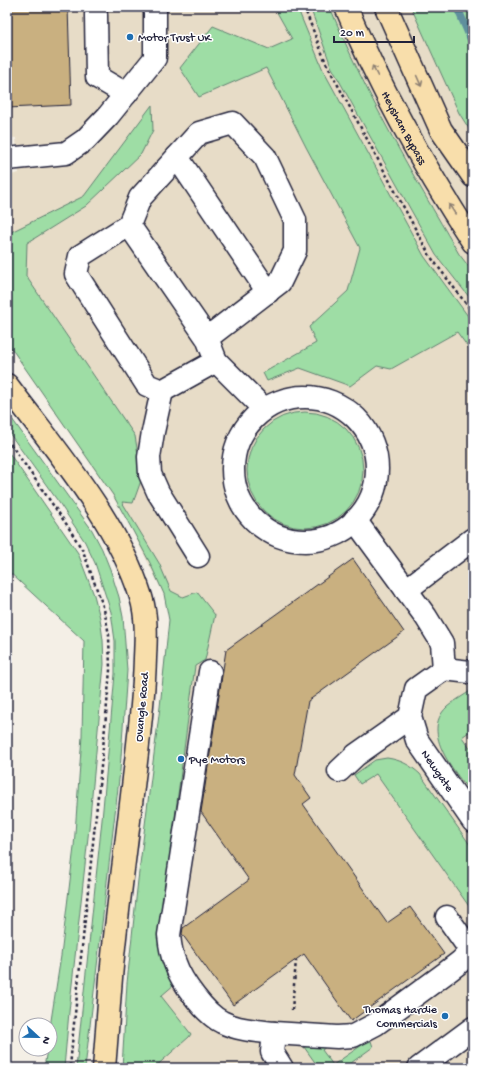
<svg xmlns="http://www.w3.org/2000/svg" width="480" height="1075" viewBox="0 0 480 1075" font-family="'Gochi Hand',sans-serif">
  <rect width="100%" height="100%" fill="#f4efe6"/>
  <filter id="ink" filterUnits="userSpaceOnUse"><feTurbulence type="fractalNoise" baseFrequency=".025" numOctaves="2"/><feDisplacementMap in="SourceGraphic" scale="8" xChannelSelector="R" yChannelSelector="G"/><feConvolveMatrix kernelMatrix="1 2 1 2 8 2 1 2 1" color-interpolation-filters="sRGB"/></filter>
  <g filter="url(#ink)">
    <path fill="#e7dcc7" d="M 7,7 L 473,7 L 473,1068 L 122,1068 L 127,983 L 138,880 L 160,707 L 169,620 L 164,595 L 129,524 L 112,495 L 7,342 L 7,176 L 19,173 L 16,138 L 7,137 Z"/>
    <path fill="#9edda5" stroke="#608070" d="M 274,7 L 297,7 L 323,70 L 424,256 L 473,323 L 473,354 L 457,332 L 391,369 L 377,366 L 350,386 L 300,368 L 267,381 L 263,373 L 316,343 L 309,327 L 348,291 L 360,248 L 306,147 L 266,68 L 199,97 L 180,68 L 213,26 L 269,49 L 292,39 Z
      M 310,7 L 330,7 C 365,94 412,173 459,254 L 473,272 L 473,302 L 436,255 L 397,185 L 331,66 Z
      M 411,7 L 473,7 L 473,135 L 459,113 Z
      M 152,105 L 153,130 L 141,154 L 86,206 L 27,243 L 26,276 L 135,436 L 142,478 L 133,503 L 122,502 L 159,563 L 171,591 L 183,597 L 197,592 L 215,615 L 205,660 L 195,666 L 161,923 L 175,984 L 161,996 L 191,1034 L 189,1037 L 154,1068 L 122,1068 L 127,983 L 138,880 L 160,707 L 169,620 L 164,594 L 150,563 L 133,531 L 113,495 L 7,342 L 7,234 L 84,196 Z
      M247 470a58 58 0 1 1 116 0a58 58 0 1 1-116 0Z
      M 7,412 L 92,530 L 102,549 L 110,569 L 119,597 L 123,617 L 127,670 L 120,771 L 85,1068 L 76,1068 L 102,820 L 115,674 L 115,641 L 111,612 L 95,563 L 85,542 L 60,504 L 7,430 Z
      M 7,450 L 78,553 L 94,595 L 100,618 L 103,640 L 104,664 L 89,828 L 69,1012 L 64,1068 L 44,1068 L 47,1049 L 50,1049 L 50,1027 L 61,956 L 74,847 L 82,736 L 84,641 L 7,570 Z
      M 473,689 L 473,729 L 462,737 L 473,753 L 473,796 C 457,774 419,733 447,707 C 455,700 465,695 473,689 Z
      M 387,758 C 401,760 410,765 420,774 L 473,849 L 473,912 L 376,774 L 360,784 L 354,775 L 375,760 Z
      M 371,1041 L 373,1047 L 344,1068 L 319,1068 L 304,1047 L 308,1044 L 330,1044 L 322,1050 L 333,1065 L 362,1045 Z"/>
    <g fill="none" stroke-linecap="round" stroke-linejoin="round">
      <path stroke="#5e8f9d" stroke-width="8" d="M 457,7 L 473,44"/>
    </g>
    <path fill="#c9b080" stroke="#22223b" d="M 7,7 L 68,7 L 71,105 L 7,108 Z
      M 353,559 L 404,632 L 308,701 L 295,775 L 311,798 L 303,804 L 387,923 L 410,907 L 444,954 L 351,1021 L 304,954 L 233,1005 L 182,934 L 183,928 L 249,880 L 201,812 L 226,650 Z"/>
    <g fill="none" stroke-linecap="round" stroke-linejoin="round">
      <defs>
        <g id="minor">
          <path d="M 96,15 L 97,77 L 126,94"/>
          <path d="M 177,157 L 268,292"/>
          <path d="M 7,159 L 66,153 L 85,140 L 108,116 L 155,58 L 155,7"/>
          <path d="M 129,225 L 80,256 L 76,274 L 147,385 L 162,391 L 216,361"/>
          <path d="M 207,338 L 280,282 L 295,251 L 295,220 L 265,157 L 233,123 L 199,133 L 140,198 L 129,225 L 207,338 L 216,361 L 264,409"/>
          <path d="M 162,391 L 153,432 L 149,457 L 150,474 L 158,492 L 198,556"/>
          <circle cx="305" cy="469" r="72"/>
          <path d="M 406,590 L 473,539"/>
          <path d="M 444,669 L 470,672 L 473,671"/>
          <path d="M 210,672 L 169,935 C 170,945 171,954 175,963 C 181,981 205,1014 222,1022 C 238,1030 257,1031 274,1033"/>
          <path id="s1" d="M 410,717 L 417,740 L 473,821"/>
          <path d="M 339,771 L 356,755 L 410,717 L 416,689 L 444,669 L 442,643 L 426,617 L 355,520"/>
          <path d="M 447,917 L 471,951"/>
          <path d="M 282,1068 L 272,1052 L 274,1033 L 337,1037 L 353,1036 L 376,1024 L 447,972 L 460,962 L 473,949"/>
          <path d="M 419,1068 L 473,1028"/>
        </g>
        <path id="major" d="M 7,385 C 55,449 117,520 141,597 C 147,616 146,638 145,658 C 144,698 139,738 134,778 C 127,841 118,903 112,966 C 109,1000 107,1034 104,1068"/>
        <g id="highway">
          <path id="s2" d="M 346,7 C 380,89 424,167 473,242"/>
          <path d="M 386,7 L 441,130 L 473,176"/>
        </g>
      </defs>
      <use href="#minor" stroke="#22223b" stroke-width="25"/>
      <use href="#major" stroke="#22223b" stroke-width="25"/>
      <use href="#highway" stroke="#22223b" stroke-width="25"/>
      <path stroke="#22223b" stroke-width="2.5" stroke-dasharray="3 3" stroke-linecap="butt" d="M 304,7 L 326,63 L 430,256 L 473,313
        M 7,439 L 67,525 L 83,551 L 104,609 L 109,635 L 110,670 L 104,738 L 73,1033 L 70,1068
        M 292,1010 L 296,960"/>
      <use href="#minor" stroke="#fff" stroke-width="22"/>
      <use href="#major" stroke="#f8deab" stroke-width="22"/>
      <use href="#highway" stroke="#f8deab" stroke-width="22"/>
    </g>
    <defs><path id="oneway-shaft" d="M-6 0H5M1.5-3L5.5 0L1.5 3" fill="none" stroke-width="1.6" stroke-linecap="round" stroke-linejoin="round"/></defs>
    <g stroke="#8d8073">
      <use href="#oneway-shaft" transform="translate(375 71) rotate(-117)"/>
      <use href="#oneway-shaft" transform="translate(419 81) rotate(66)"/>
      <use href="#oneway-shaft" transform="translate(452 209) rotate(-123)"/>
    </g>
  </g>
  <g fill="#1f6fb2" stroke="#fff" stroke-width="1.5">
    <circle cx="130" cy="37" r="4"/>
    <circle cx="181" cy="759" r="4"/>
    <circle cx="445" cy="1016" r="4"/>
  </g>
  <g text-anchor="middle" stroke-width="3" stroke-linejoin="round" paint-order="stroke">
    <g font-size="12" fill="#22223b" stroke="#fff" text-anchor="start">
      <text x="138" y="41">Motor Trust UK</text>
      <text x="189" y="763">Pye Motors</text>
      <text x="437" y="1013" text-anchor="end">Thomas Hardie<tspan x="437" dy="14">Commercials</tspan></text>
    </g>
    <g font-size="12" fill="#22223b" stroke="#fff">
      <text dy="4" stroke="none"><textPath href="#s2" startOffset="134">Heysham Bypass</textPath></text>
      <text transform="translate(141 707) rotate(-85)" y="4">Ovangle Road</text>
      <text dy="4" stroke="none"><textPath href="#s1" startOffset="61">Newgate</textPath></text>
    </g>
  </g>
  <rect width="480" height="1075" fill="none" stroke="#fff" stroke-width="24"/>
  <rect x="12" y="12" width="456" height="1051" fill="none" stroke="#22223b" stroke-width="1.5" filter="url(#ink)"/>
  <g transform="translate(38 1037) rotate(112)"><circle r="19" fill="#ffffff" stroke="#a7a7b1"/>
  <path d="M0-3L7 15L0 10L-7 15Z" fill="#1f6fb2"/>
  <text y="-6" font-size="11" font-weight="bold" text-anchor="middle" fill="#22223b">N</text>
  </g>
  <path d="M334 36v6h80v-6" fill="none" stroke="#22223b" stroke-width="2"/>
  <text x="340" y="36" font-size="12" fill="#22223b" stroke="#ffffff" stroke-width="3" paint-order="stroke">20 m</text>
</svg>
